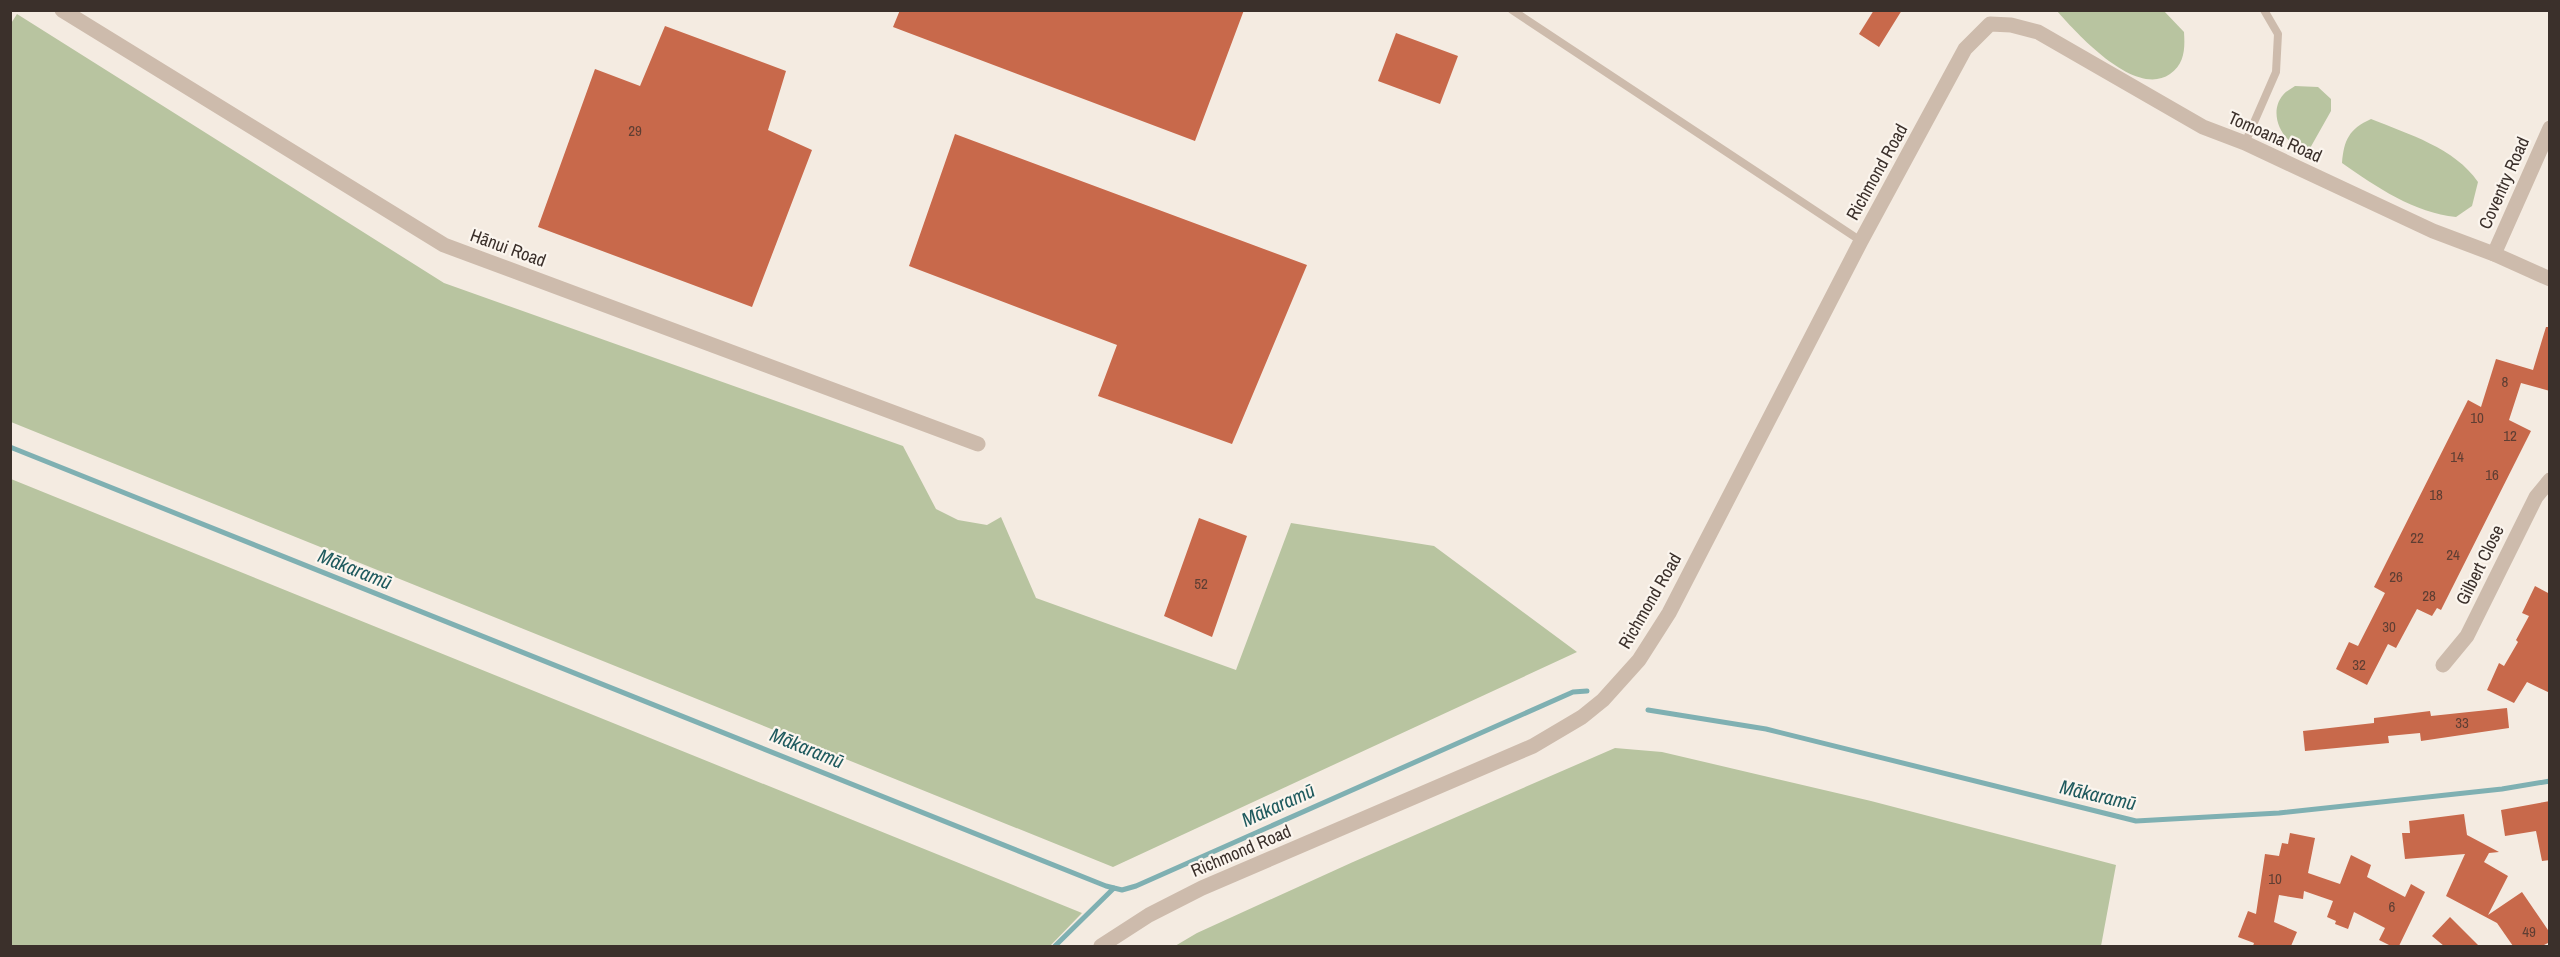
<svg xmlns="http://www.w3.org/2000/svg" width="2560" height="957" viewBox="0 0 2560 957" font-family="'Archivo Narrow',sans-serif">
  <rect width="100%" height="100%" fill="#f4ebe1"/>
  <path fill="#b8c4a0" d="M 2057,11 L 2164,11 L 2184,32 C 2185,48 2185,64 2170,74 C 2136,98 2079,36 2057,11 Z
    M 17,14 L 444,283 L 903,446 L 936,509 L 958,520 L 987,525 L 1001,517 L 1036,598 L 1236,670 L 1291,523 L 1434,546 L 1577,652 L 1113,867 L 11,422 L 10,25 Z
    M 2295,86 L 2318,87 L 2331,99 L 2331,111 L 2309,150 C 2285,148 2266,115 2283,95 C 2286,91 2291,89 2295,86 Z
    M 2371,119 C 2408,134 2455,148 2478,182 L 2472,206 L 2456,217 C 2415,213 2376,187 2342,163 C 2344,140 2349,129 2371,119 Z
    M 11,479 L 1082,913 L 1050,946 L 11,946 Z
    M 1615,748 L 1662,752 L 1871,801 L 2116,865 L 2101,946 L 1175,946 L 1197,933 L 1353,862 Z"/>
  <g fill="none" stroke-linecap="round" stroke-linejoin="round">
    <path stroke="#7fb0b2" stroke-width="5" d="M 10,447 L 1106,886 L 1122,890 L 1136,886 L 1573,692 L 1587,691
      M 1648,710 L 1766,729 L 2136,821 L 2279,813 L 2502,789 L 2550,781
      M 1055,946 L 1114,888"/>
  </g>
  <path fill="#c8694b" d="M 900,10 L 1244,10 L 1195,141 L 893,27 Z
    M 1874,10 L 1902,10 L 1879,47 L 1859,34 Z
    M 665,26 L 786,71 L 768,130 L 812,150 L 752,307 L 538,227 L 595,69 L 640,86 Z
    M 1396,33 L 1458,56 L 1440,104 L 1378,81 Z
    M 955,134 L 1307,265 L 1232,444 L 1098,396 L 1117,345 L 909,266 Z
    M 2546,327 L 2550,327 L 2550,391 L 2521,383 L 2509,420 L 2531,431 L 2441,610 L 2437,608 L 2432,616 L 2417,609 L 2396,648 L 2388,644 L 2367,685 L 2336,669 L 2349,642 L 2358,646 L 2385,593 L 2374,587 L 2468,400 L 2481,407 L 2496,359 L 2533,370 Z
    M 1199,518 L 1247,536 L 1212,637 L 1164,616 Z
    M 2535,586 L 2550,594 L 2550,693 L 2527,682 L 2514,703 L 2487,690 L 2499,663 L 2504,666 L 2518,642 L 2516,640 L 2529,616 L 2522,613 Z
    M 2507,708 L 2509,728 L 2421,741 L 2420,733 L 2388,736 L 2389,743 L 2305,751 L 2303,731 L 2374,723 L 2374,718 L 2430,711 L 2431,716 Z
    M 2550,801 L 2550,860 L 2542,861 L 2536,831 L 2505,836 L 2501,810 Z
    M 2464,814 L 2467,835 L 2499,852 L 2489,853 L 2484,862 L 2508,876 L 2488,915 L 2522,892 L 2550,933 L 2550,942 L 2542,946 L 2513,946 L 2497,923 L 2446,896 L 2465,854 L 2405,859 L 2402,833 L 2410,833 L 2409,821 Z
    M 2290,833 L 2315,838 L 2308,873 L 2340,884 L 2351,855 L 2371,865 L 2367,877 L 2405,897 L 2411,884 L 2425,892 L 2399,946 L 2391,946 L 2379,940 L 2385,928 L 2354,912 L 2348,929 L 2335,924 L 2336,921 L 2327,917 L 2333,901 L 2304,891 L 2303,899 L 2279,895 L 2274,922 L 2297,932 L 2291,946 L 2253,946 L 2254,943 L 2238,937 L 2248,911 L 2256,914 L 2265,854 L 2279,856 L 2282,843 L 2288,844 Z
    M 2450,917 L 2479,946 L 2444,946 L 2432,936 Z"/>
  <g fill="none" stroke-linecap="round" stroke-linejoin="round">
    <path stroke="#cdbbac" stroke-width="8" d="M 1512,10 L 1861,241
      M 2245,143 L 2276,72 L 2278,34 L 2264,10"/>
    <path stroke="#cdbbac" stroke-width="15" d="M 62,10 L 444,245 L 978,444
      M 2494,254 L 2550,128
      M 2443,665 L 2467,636 L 2536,497 L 2550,480"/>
    <path stroke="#cdbbac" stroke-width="15" d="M 1101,946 L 1149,915 L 1202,888 L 1533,746 L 1582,717 L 1603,700 L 1639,660 L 1669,613 L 1861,241 L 1965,49 L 1990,24 L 2011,25 L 2038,32 L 2203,127 L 2245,143 L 2433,231 L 2494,254 L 2550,279"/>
  </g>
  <g text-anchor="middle" stroke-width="4.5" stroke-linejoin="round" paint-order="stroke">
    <g font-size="15" fill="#5e3e33">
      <text x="635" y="136">29</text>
      <text x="2505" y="387">8</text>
      <text x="2477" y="423">10</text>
      <text x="2510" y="441">12</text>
      <text x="2457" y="462">14</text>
      <text x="2492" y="480">16</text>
      <text x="2436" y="500">18</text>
      <text x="2417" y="543">22</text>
      <text x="2453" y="560">24</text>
      <text x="2396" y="582">26</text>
      <text x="1201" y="589">52</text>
      <text x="2429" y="601">28</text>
      <text x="2389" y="632">30</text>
      <text x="2359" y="670">32</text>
      <text x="2462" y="728">33</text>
      <text x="2275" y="884">10</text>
      <text x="2392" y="912">6</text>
      <text x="2529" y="937">49</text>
    </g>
    <g font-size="18" fill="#3b302b" stroke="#fbf5ee">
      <text transform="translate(2275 137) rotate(24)" y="6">Tomoana Road</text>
      <text transform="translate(1877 172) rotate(-61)" y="6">Richmond Road</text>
      <text transform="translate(2504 183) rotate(-66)" y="6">Coventry Road</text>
      <text transform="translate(508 248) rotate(20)" y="6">Hānui Road</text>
      <text transform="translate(2480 565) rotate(-64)" y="6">Gilbert Close</text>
      <text transform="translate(1650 601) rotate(-60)" y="6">Richmond Road</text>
      <text transform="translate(1241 851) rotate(-23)" y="6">Richmond Road</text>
    </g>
    <g font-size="20" font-style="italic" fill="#1f5a5e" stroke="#fbf5ee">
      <text transform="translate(355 569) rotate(22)" y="7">Mākaramū</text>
      <text transform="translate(807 748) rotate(22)" y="7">Mākaramū</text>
      <text transform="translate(2098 795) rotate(13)" y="7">Mākaramū</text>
      <text transform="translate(1278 805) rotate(-24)" y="7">Mākaramū</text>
    </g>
  </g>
  <rect width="2560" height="957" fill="none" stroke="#3b302b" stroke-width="24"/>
</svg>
